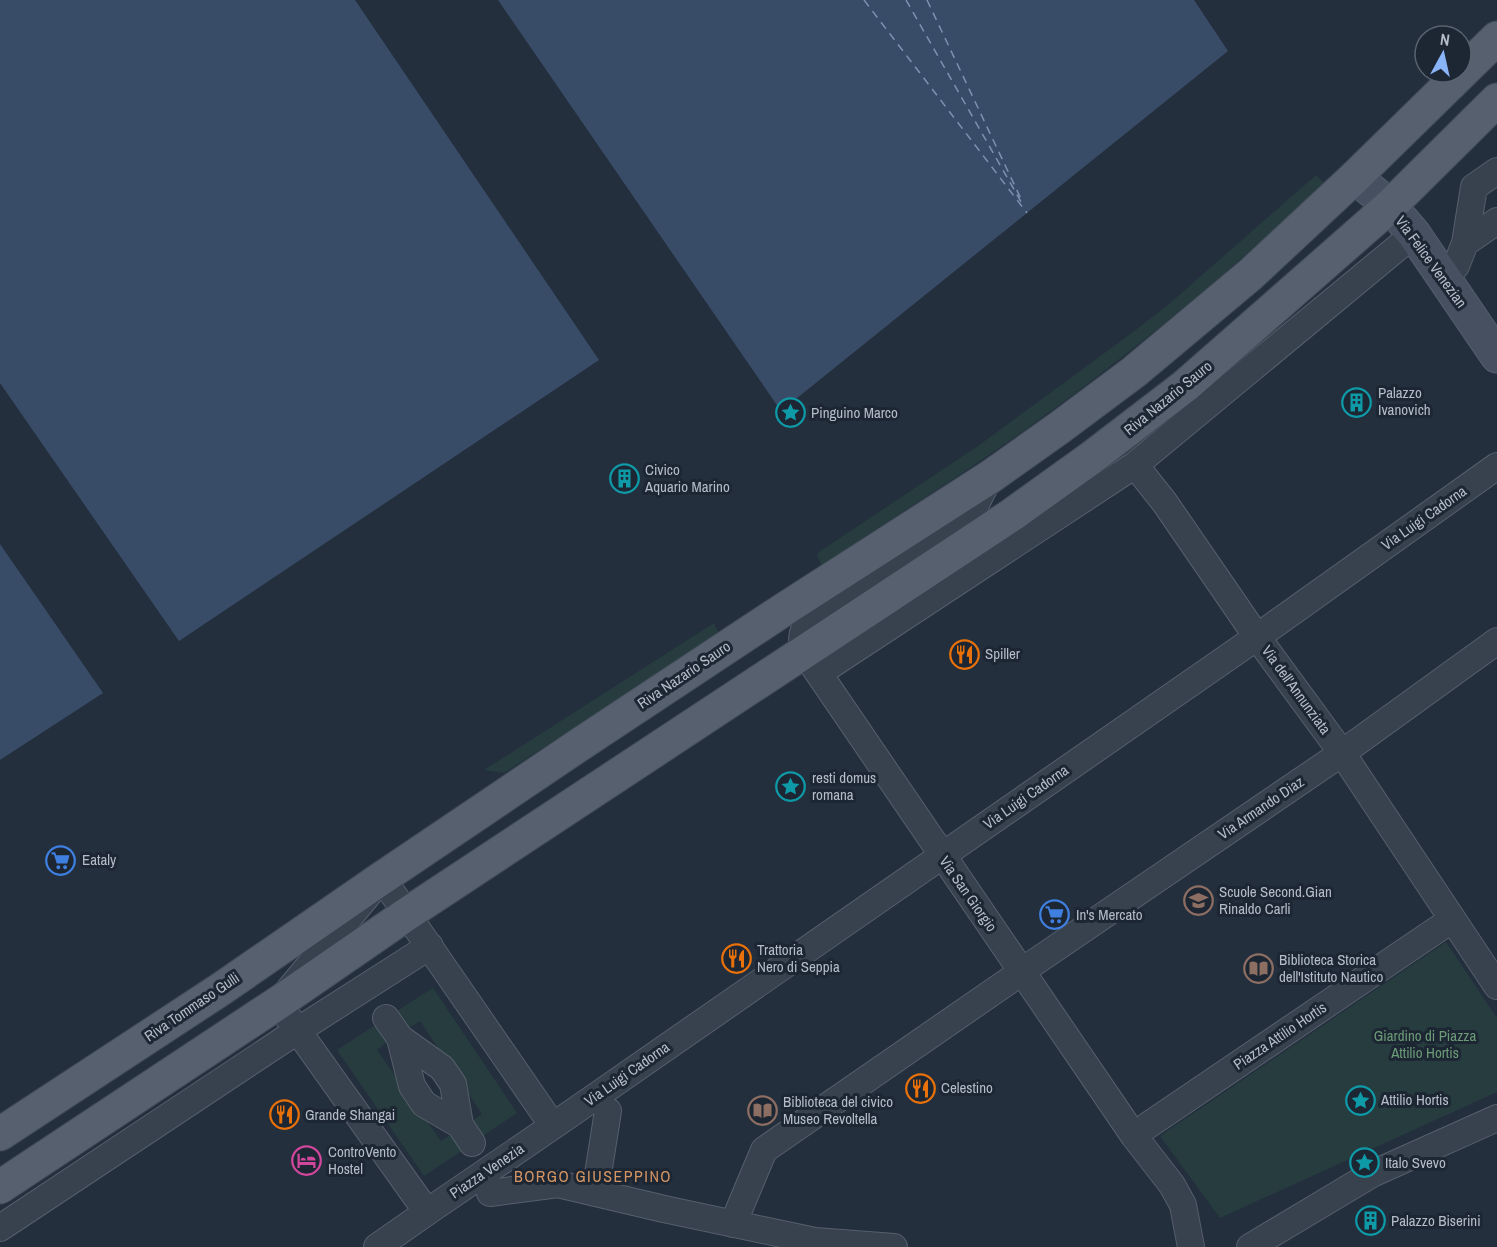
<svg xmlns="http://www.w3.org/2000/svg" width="1497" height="1247" viewBox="0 0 1497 1247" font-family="'Archivo Narrow',sans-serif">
  <rect width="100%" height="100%" fill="#242f3e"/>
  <path fill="#263c3f" d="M 1316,175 L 1325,184 C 1227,274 1124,360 1015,437 C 952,481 886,522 822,565 L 817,555 L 819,552 L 978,446 L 1133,332 L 1169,304 Z
    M 714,623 L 719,634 L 504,773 L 484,770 Z
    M 1446,942 L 1497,1018 L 1497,1092 L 1220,1218 L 1160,1136 Z
    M 433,988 L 517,1113 L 478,1139 L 468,1124 L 482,1114 L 420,1021 L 404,1031 L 392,1014 Z
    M 380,1022 L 391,1039 L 377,1050 L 441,1141 L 455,1132 L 466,1148 L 424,1176 L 337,1050 Z"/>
  <path fill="#394c67" d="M 0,0 L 355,0 L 599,360 L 179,641 L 0,383 Z
    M 498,0 L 1194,0 L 1228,51 L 781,411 Z
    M 0,544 L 103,693 L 0,760 Z"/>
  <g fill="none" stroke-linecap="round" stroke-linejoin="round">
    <path stroke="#7c92b1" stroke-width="1.5" stroke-dasharray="8 6" stroke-linecap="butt" d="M 864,0 L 1027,213
      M 906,0 L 1024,207
      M 927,0 L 1022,201"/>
    <defs>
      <path id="street" d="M 1497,171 L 1474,187 L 1465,243 L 1497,221
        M 1456,266 L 1465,243
        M 1135,465 L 1165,503 L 1257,637 L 1342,753 L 1497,986
        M 988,480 L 976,504 L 961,519 L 813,618 C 802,629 800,637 804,652 L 1134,1136 L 1172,1185 L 1183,1205 L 1191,1247
        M 819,673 L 1135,465 L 1414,234
        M 382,878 L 553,1126 L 427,1212 L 278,1003 Z
        M 1022,971 L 1342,753 L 1497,641
        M 386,1018 L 400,1038 L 442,1068 L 453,1084 L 460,1125
        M 400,1038 L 412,1086 L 424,1104 L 460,1125 L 472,1143
        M 553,1126 L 1257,637 L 1497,466
        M 1147,1126 L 1441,927
        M 490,1193 L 558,1184 L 664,1209 L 815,1241 L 894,1247
        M 595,1193 L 608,1111
        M 733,1224 L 764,1150 L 1010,980
        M 0,1228 L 297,1031 L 430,946
        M 377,1247 L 427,1212
        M 1250,1247 L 1372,1174 L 1497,1118"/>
      <path id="secondary" d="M 1355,177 L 1390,206 L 1414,234 L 1497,356"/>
      <path id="primary" d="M 0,1134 L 221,989 L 382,878 L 579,745 L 783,610 L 990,477 L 1059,428 L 1134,372 L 1251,274 L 1355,177 L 1497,38
        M 0,1187 L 278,1003 L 407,914 L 1013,514 L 1091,458 L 1185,386 L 1390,206 L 1497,100"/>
    </defs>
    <use href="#street" stroke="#565f6c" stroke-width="28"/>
    <use href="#secondary" stroke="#565f6c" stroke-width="35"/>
    <use href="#primary" stroke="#414a57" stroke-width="35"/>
    <use href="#street" stroke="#38414e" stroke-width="26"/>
    <use href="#secondary" stroke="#465061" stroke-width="33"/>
    <use href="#primary" stroke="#56606e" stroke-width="33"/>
  </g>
  <defs>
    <symbol id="building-ring" viewBox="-11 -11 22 22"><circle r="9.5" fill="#1d2633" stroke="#0f9aa8" stroke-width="1.5"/><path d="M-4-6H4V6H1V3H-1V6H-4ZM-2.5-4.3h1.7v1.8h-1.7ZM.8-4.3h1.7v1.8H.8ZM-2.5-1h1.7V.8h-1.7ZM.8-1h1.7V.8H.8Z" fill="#0f9aa8"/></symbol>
    <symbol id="sight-ring" viewBox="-11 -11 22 22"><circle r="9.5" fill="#1d2633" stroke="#0f9aa8" stroke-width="1.5"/><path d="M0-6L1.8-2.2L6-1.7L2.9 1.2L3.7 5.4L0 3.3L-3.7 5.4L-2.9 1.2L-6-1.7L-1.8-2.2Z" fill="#0f9aa8"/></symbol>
    <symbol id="restaurant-ring" viewBox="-11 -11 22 22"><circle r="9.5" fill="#1d2633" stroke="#e8710a" stroke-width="1.5"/><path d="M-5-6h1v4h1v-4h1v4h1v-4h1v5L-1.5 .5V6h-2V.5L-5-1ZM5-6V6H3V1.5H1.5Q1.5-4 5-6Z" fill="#e8710a"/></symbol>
    <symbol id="supermarket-ring" viewBox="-11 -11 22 22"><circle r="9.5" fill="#1d2633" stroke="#3f7fe0" stroke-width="1.5"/><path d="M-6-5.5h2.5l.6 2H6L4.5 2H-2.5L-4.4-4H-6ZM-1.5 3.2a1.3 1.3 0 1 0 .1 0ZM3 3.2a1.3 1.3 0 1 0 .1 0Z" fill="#3f7fe0"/></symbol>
    <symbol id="school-ring" viewBox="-11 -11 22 22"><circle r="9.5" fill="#1d2633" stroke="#8d6e63" stroke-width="1.5"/><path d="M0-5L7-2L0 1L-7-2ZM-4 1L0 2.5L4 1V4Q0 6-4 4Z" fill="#8d6e63"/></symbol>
    <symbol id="library-ring" viewBox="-11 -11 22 22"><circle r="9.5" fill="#1d2633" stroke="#8d6e63" stroke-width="1.5"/><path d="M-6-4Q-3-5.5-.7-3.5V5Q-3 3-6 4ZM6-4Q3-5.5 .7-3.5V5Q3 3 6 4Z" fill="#8d6e63"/></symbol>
    <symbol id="hotel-ring" viewBox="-11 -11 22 22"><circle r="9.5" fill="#1d2633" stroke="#d1479c" stroke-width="1.5"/><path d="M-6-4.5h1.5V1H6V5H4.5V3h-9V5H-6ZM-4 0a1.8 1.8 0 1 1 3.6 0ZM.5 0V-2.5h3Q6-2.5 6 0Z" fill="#d1479c"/></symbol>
  </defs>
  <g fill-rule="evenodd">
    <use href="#building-ring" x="1340" y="386" width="33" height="33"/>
    <use href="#sight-ring" x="774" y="396" width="33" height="33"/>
    <use href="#building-ring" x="608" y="462" width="33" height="33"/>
    <use href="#restaurant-ring" x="948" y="638" width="33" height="33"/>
    <use href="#sight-ring" x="774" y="770" width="33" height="33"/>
    <use href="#supermarket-ring" x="44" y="844" width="33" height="33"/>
    <use href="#school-ring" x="1182" y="884" width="33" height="33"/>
    <use href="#supermarket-ring" x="1038" y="898" width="33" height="33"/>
    <use href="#restaurant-ring" x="720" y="942" width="33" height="33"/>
    <use href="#library-ring" x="1242" y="952" width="33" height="33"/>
    <use href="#restaurant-ring" x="904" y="1072" width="33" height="33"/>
    <use href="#sight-ring" x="1344" y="1084" width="33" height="33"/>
    <use href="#library-ring" x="746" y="1094" width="33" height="33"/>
    <use href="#restaurant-ring" x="268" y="1098" width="33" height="33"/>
    <use href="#hotel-ring" x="290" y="1144" width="33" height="33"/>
    <use href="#sight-ring" x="1348" y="1146" width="33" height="33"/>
    <use href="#building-ring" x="1354" y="1204" width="33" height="33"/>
  </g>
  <g text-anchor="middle" stroke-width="6" stroke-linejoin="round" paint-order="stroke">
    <g font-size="15" fill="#b4bcc9" stroke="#1d2633">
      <text transform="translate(1431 262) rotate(54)" y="5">Via Felice Venezian</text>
      <text transform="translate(1168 398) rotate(-39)" y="5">Riva Nazario Sauro</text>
      <text transform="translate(1424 518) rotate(-35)" y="5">Via Luigi Cadorna</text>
      <text transform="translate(684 675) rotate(-34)" y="5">Riva Nazario Sauro</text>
      <text transform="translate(1296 690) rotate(54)" y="5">Via dell'Annunziata</text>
      <text transform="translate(1026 797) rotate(-35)" y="5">Via Luigi Cadorna</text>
      <text transform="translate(1261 808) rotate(-34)" y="5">Via Armando Diaz</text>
      <text transform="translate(968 894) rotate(55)" y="5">Via San Giorgio</text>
      <text transform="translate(192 1007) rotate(-34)" y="5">Riva Tommaso Gulli</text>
      <text transform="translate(1280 1036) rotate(-34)" y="5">Piazza Attilio Hortis</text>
      <text transform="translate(627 1074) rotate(-35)" y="5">Via Luigi Cadorna</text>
      <text transform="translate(487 1171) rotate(-34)" y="5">Piazza Venezia</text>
    </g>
    <g font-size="15" fill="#b4bcc9" stroke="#1d2633" text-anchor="start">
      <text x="1378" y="398">Palazzo<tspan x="1378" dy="17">Ivanovich</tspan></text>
      <text x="811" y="418">Pinguino Marco</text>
      <text x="645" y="475">Civico<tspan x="645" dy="17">Aquario Marino</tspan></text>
      <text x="985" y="659">Spiller</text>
      <text x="812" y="783">resti domus<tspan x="812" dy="17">romana</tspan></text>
      <text x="82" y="865">Eataly</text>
      <text x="1219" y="897">Scuole Second.Gian<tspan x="1219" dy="17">Rinaldo Carli</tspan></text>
      <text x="1076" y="920">In's Mercato</text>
      <text x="757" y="955">Trattoria<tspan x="757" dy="17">Nero di Seppia</tspan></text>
      <text x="1279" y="965">Biblioteca Storica<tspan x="1279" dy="17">dell'Istituto Nautico</tspan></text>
      <text x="941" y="1093">Celestino</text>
      <text x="1381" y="1105">Attilio Hortis</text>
      <text x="783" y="1107">Biblioteca del civico<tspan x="783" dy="17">Museo Revoltella</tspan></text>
      <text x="305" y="1120">Grande Shangai</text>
      <text x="328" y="1157">ControVento<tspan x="328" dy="17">Hostel</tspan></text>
      <text x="1385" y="1168">Italo Svevo</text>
      <text x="1391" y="1226">Palazzo Biserini</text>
    </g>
    <g font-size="15" fill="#6b9a76" stroke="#1d2633">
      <text x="1425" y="1041">Giardino di Piazza<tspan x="1425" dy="17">Attilio Hortis</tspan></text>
    </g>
    <g font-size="16" letter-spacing="1.5" fill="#d59563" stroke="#1d2633">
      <text x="593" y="1182">BORGO GIUSEPPINO</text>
    </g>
  </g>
  <g transform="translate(1443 54) rotate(8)"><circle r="28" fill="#1d2633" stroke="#59626f" stroke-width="1.5"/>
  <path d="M0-4.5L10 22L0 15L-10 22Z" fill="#8ab4f8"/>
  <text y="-9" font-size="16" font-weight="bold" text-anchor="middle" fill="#b4bcc9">N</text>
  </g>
</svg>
